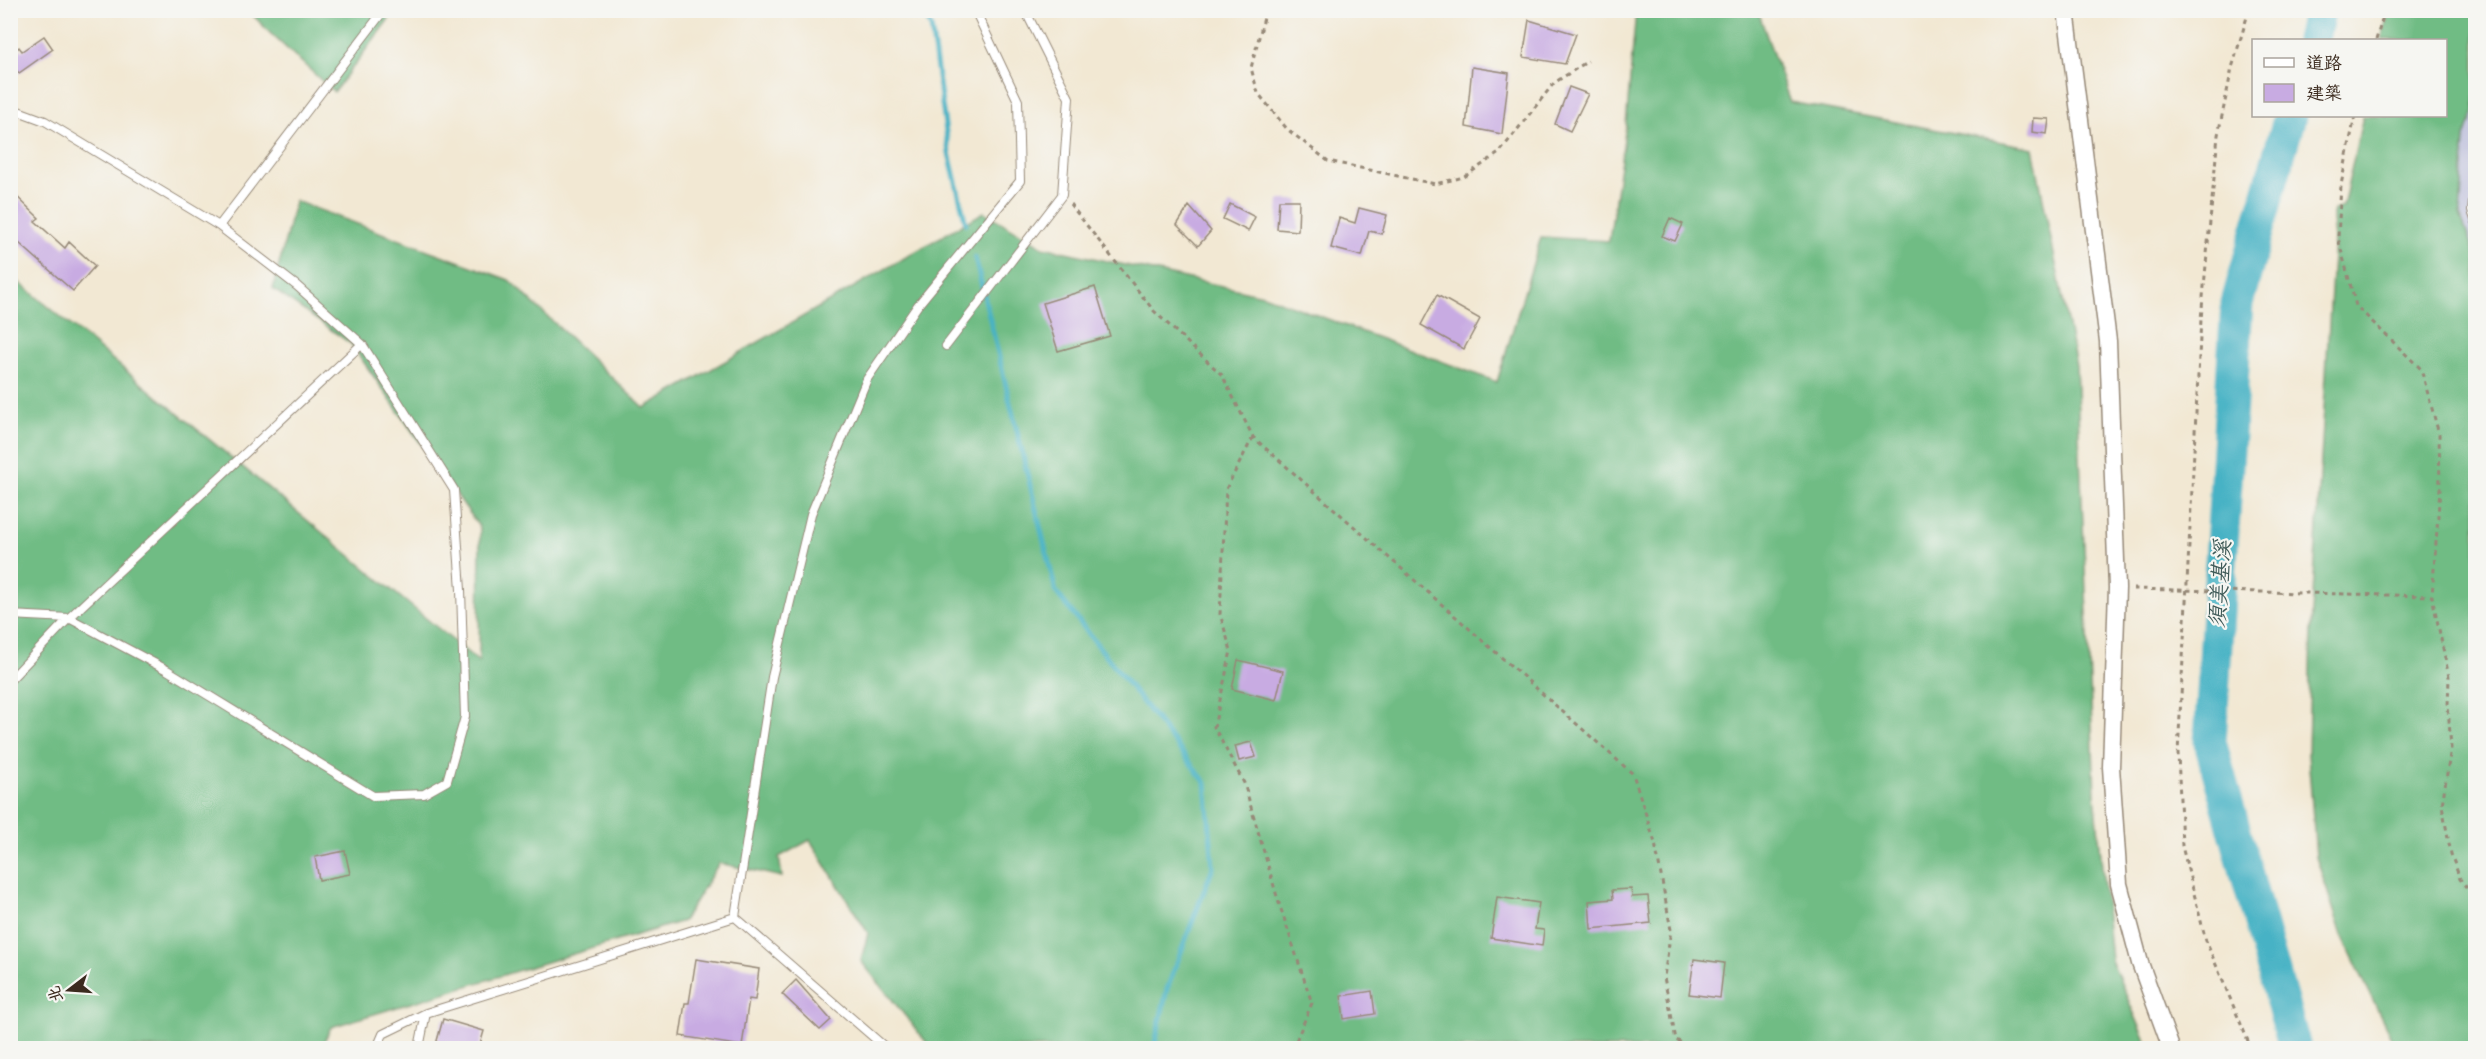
<svg xmlns="http://www.w3.org/2000/svg" width="2486" height="1059" viewBox="0 0 2486 1059" font-family="'Comic Neue','LXGW WenKai TC',sans-serif">
  <rect width="100%" height="100%" fill="#f6f6f2"/>
  <filter id="ink" filterUnits="userSpaceOnUse"><feTurbulence type="fractalNoise" baseFrequency=".0167" numOctaves="2"/><feDisplacementMap in="SourceGraphic" scale="12" xChannelSelector="R" yChannelSelector="G"/><feConvolveMatrix kernelMatrix="1 2 1 2 8 2 1 2 1" color-interpolation-filters="sRGB"/></filter>
  <filter id="wash" filterUnits="userSpaceOnUse"><feTurbulence type="fractalNoise" baseFrequency=".008" numOctaves="4" result="noise"/><feDisplacementMap in="SourceGraphic" scale="24" xChannelSelector="R" yChannelSelector="G"/><feGaussianBlur stdDeviation="1.35" result="paint"/><feColorMatrix in="noise" values="0 0 0 0 0 0 0 0 0 0 0 0 0 0 0 0 0 1.4 0 .05"/><feComposite in="paint" operator="in"/></filter>
  <g filter="url(#wash)">
    <rect width="100%" height="100%" fill="#f2e8d3"/>
    <path fill="#c1c2dd" d="M 2475,109 L 2475,258 L 2460,215 L 2465,137 Z"/>
    <path fill="#70bc84" stroke="#567351" stroke-width="1.5" d="M 249,11 L 395,11 L 334,92 L 270,33 Z
      M 1636,11 L 1758,11 L 1790,102 L 2033,148 L 2076,366 L 2095,794 L 2111,960 L 2149,1048 L 931,1048 L 861,961 L 868,933 L 810,840 L 779,857 L 782,877 L 719,863 L 683,921 L 331,1027 L 321,1048 L 11,1048 L 10,275 L 479,662 L 480,528 L 351,344 L 273,289 L 295,201 L 509,280 L 644,408 L 984,212 L 1043,247 L 1263,295 L 1497,382 L 1541,237 L 1609,241 L 1626,125 Z
      M 2389,11 L 2475,11 L 2475,109 L 2465,137 L 2460,215 L 2476,258 L 2475,1048 L 2396,1048 L 2342,935 L 2316,857 L 2308,754 L 2311,629 L 2334,239 L 2332,218 L 2334,210 L 2343,207 L 2363,116 L 2446,116 L 2446,40 L 2381,40 Z"/>
    <g fill="none" stroke-linecap="round" stroke-linejoin="round">
      <path stroke="#47b2c5" stroke-width="5" d="M 922,10 L 931,27 L 949,153 L 966,224
        M 975,258 L 1056,592 L 1206,783 L 1213,867 L 1167,989 L 1154,1048"/>
      <path stroke="#47b2c5" stroke-width="33" d="M 2312,40 L 2320,10
        M 2290,116 L 2237,303 L 2210,742 L 2295,1048"/>
    </g>
    <g id="blocks">
      <path fill="#c8abe2" d="M 1529,20 L 1576,34 L 1565,64 L 1523,57 Z
        M 44,36 L 53,49 L 19,73 L 10,64 L 10,55 L 19,47 L 22,51 Z
        M 1472,67 L 1509,73 L 1502,134 L 1466,127 Z
        M 1569,87 L 1588,94 L 1570,131 L 1555,124 Z
        M 2033,118 L 2049,119 L 2047,134 L 2032,132 Z
        M 10,190 L 39,218 L 35,221 L 65,248 L 69,242 L 95,266 L 73,291 L 10,235 Z
        M 1279,200 L 1299,200 L 1298,231 L 1277,229 Z
        M 1230,204 L 1255,217 L 1248,231 L 1223,219 Z
        M 1189,206 L 1211,231 L 1198,246 L 1177,225 Z
        M 1359,208 L 1387,215 L 1382,234 L 1369,231 L 1362,256 L 1331,248 L 1339,218 L 1355,223 Z
        M 1670,218 L 1683,224 L 1675,241 L 1662,236 Z
        M 1095,287 L 1110,336 L 1058,351 L 1043,303 Z
        M 1437,295 L 1480,319 L 1464,349 L 1421,325 Z
        M 1238,660 L 1283,671 L 1276,700 L 1232,689 Z
        M 1251,742 L 1256,757 L 1239,761 L 1235,746 Z
        M 345,851 L 350,874 L 319,880 L 315,857 Z
        M 1631,889 L 1632,897 L 1648,896 L 1651,923 L 1591,929 L 1589,901 L 1613,899 L 1612,890 Z
        M 1497,897 L 1539,903 L 1535,929 L 1544,930 L 1542,946 L 1491,938 Z
        M 696,959 L 759,969 L 755,1000 L 749,999 L 742,1046 L 680,1036 L 685,1003 L 689,1003 Z
        M 1694,959 L 1724,963 L 1720,998 L 1689,994 Z
        M 796,980 L 831,1020 L 820,1030 L 782,994 Z
        M 1372,991 L 1375,1014 L 1344,1019 L 1341,996 Z
        M 443,1019 L 484,1031 L 479,1048 L 435,1048 Z"/>
    </g>
  </g>
  <g filter="url(#ink)">
    <use href="#blocks" fill-opacity="0" stroke="#968978" stroke-width="1.5"/>
    <g fill="none" stroke-linecap="round" stroke-linejoin="round">
      <defs>
        <path id="lane" d="M 10,108 L 45,121 L 219,226 L 297,286 L 362,344 L 454,490 L 461,590 L 465,717 L 447,781 L 424,794 L 373,796 L 167,670 L 69,618 L 10,680
          M 2476,173 L 2472,211 L 2476,222
          M 219,226 L 384,10
          M 946,346 L 1062,195 L 1069,98 L 1025,10
          M 10,615 L 69,618 L 362,344
          M 377,1048 L 383,1034 L 426,1013 L 735,917
          M 419,1048 L 426,1013
          M 886,1048 L 735,917 L 772,677 L 811,514 L 867,379 L 918,305 L 1020,181 L 1018,101 L 975,10"/>
        <path id="street" d="M 2066,10 L 2108,341 L 2117,588 L 2111,767 L 2119,884 L 2140,963 L 2171,1048"/>
      </defs>
      <use href="#lane" stroke="#968978" stroke-width="10"/>
      <use href="#street" stroke="#968978" stroke-width="19"/>
      <path stroke="#968978" stroke-width="3" stroke-dasharray="4.5 4.5" stroke-linecap="butt" d="M 1266,10 L 1251,68 L 1258,93 L 1287,129 L 1328,161 L 1435,184 L 1464,177 L 1499,153 L 1554,83 L 1588,61
        M 2249,10 L 2232,68 L 2218,135 L 2201,319 L 2178,753 L 2182,846 L 2206,941 L 2251,1048
        M 2376,40 L 2385,10
        M 2355,116 L 2341,185 L 2338,238 L 2356,306 L 2421,369 L 2439,434 L 2440,489 L 2432,596
        M 1070,204 L 1154,311 L 1222,375 L 1253,437 L 1633,774 L 1655,843 L 1671,930 L 1664,977 L 1676,1040 L 1692,1048
        M 1253,437 L 1226,489 L 1220,614 L 1231,651 L 1214,727 L 1244,783 L 1278,900 L 1312,1003 L 1293,1048
        M 2133,589 L 2432,596 L 2449,677 L 2448,706 L 2451,748 L 2442,805 L 2451,854 L 2460,879 L 2476,900"/>
      <use href="#lane" stroke="#fff" stroke-width="8"/>
      <use href="#street" stroke="#fff" stroke-width="16"/>
    </g>
  </g>
  <g text-anchor="middle" stroke-width="4.5" stroke-linejoin="round" paint-order="stroke">
    <g font-size="22" font-style="italic" fill="#3f5a58" stroke="#f6f6f2">
      <text transform="translate(2219 584) rotate(-86)" y="8">須美基溪</text>
    </g>
  </g>
  <rect width="2486" height="1059" fill="none" stroke="#f6f6f2" stroke-width="36"/>
  <rect x="2252" y="39" width="195" height="78" fill="#f6f6f2" stroke="#aba49d" stroke-width="1.5"/>
  <rect x="2264" y="58" width="30" height="9" fill="#ffffff" stroke="#aba49d" stroke-width="1.5"/>
  <text x="2306" y="69" font-size="18" fill="#3b2a1e">道路</text>
  <rect x="2264" y="84" width="30" height="18" fill="#c8abe2" stroke="#aba49d" stroke-width="1.5"/>
  <text x="2306" y="99" font-size="18" fill="#3b2a1e">建築</text>
  <g transform="translate(69 990) rotate(253)" stroke="#f6f6f2" stroke-width="4.5" paint-order="stroke">
  <path d="M0-4.5L10 22L0 15L-10 22Z" fill="#3b2a1e"/>
  <text y="-9" font-size="16" font-weight="bold" text-anchor="middle" fill="#3b2a1e">北</text>
  </g>
</svg>
